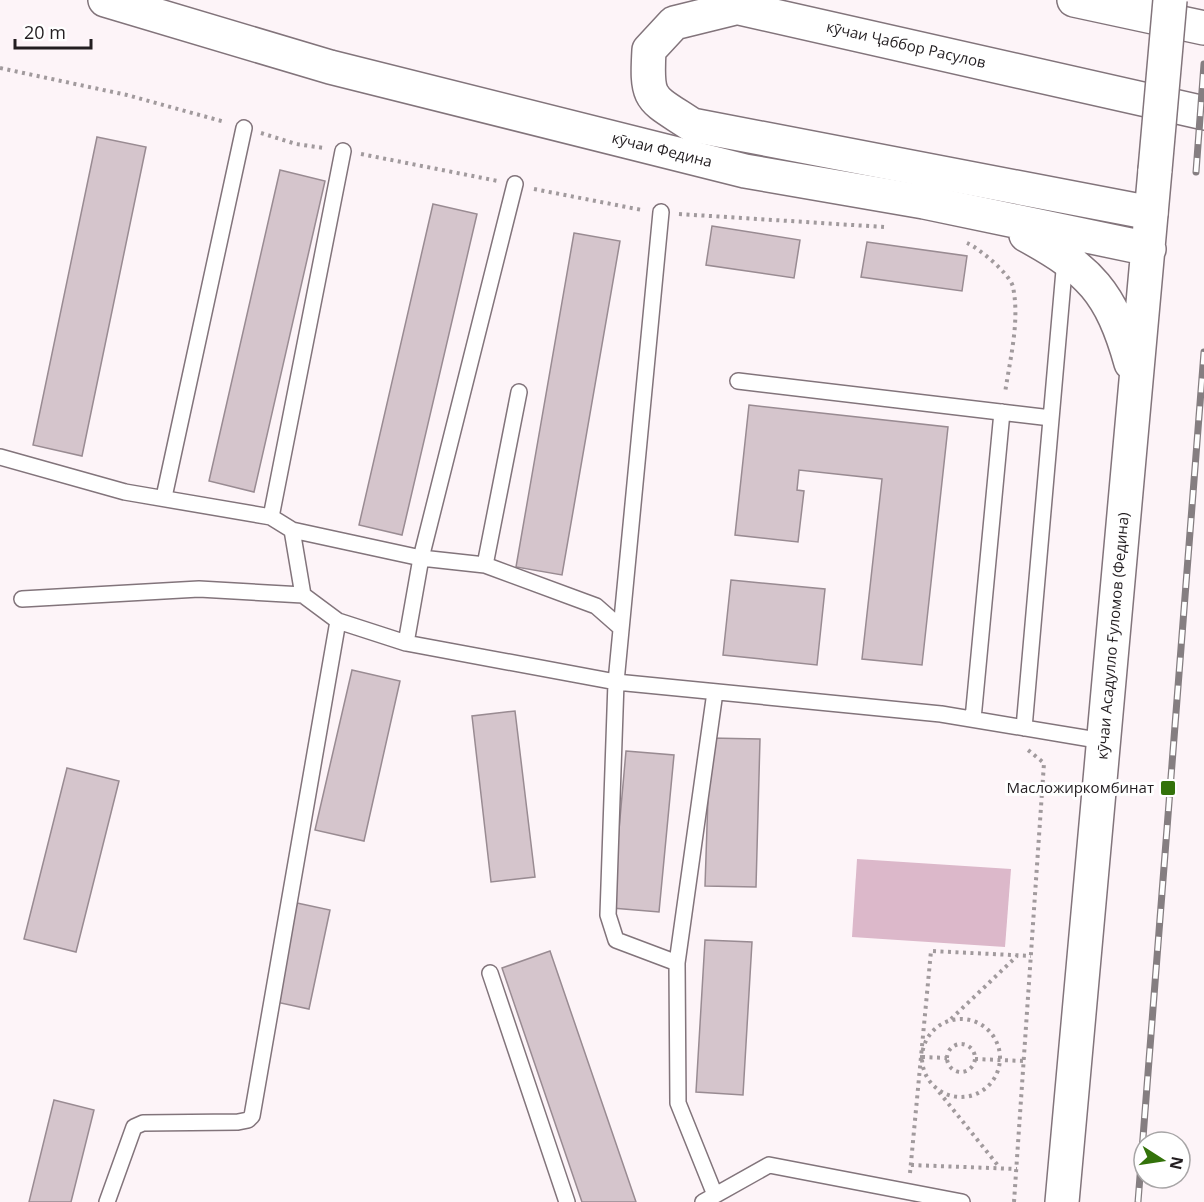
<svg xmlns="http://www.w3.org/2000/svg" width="1204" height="1202" viewBox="0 0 1204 1202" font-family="'Open Sans',sans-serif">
  <rect width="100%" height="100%" fill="#fdf4f8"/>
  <path fill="#dcb8ca" d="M 857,859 L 1011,869 L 1005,947 L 852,937 Z"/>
  <path fill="#d5c5cc" stroke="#998b92" stroke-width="1.5" d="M 97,137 L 146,147 L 82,456 L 33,445 Z
    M 280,170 L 325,181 L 254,492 L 209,481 Z
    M 433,204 L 477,214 L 402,535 L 359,525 Z
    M 712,226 L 800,240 L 794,278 L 706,265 Z
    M 574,233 L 620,241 L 562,575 L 516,567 Z
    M 867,242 L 967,256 L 962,291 L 861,277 Z
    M 749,405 L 948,427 L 922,665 L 862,659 L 882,479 L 799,470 L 797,490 L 804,491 L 798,542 L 735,535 Z
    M 731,580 L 825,589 L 817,665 L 723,655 Z
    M 352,670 L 400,681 L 364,841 L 315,830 Z
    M 515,711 L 535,877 L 491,882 L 472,716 Z
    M 710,738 L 760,739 L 756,887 L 705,886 Z
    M 626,751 L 674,755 L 659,912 L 612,908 Z
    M 67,768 L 119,781 L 76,952 L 24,939 Z
    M 297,903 L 330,910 L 309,1009 L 276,1002 Z
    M 705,940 L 752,942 L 743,1095 L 696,1092 Z
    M 550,951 L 636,1202 L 582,1202 L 502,968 Z
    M 54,1100 L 94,1110 L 71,1202 L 29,1202 Z"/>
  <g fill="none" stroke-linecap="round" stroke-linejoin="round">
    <defs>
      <path id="lane" d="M 661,212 L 616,682 L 608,915 L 616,940 L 677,963
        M 738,381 L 1051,418
        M 0,457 L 125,492 L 271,517 L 292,530 L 303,595 L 338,621 L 406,643 L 616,682 L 941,714 L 1103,741
        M 164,497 L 244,128
        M 271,517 L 343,151
        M 292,530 L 421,558 L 485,565 L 596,606 L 621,628
        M 485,565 L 519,392
        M 22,599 L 199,589 L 303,595
        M 406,643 L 421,558 L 515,184
        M 715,692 L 677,963 L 678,1103 L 715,1195
        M 973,719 L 1002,412
        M 1024,728 L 1065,259
        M 490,973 L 567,1202
        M 107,1202 L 134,1127 L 143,1123 L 238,1122 L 248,1120 L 252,1116 L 338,621
        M 703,1202 L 769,1165 L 962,1202"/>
      <path id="secondary" d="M 105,0 L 330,67 L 745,171 L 924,202 L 1149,249
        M 1026,235 C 1090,270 1111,292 1131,363
        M 1062,1202 L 1155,170"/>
      <path id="primary" d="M 1074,0 L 1204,28
        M 717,3 L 1204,113
        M 121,4 L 130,0
        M 739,7 L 674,23 L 649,50 C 646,102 650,97 692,125 L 1151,213"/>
    </defs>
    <use href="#lane" stroke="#82747b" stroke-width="18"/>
    <use href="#secondary" stroke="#82747b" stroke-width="36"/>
    <use href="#primary" stroke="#82747b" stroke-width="36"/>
    <path stroke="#a19a9d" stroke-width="4" stroke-dasharray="3 4.5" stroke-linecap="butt" d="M 0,68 L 127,95 L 225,122
      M 261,133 L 296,144 L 324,148
      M 361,154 L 498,181
      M 534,189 L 642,210
      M 679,214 L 884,227
      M 967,243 C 979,248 1010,274 1013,287 C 1020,321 1010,359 1005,393
      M922 1058a39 39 0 1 1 78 0a39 39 0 1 1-78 0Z
      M 951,1019 L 1017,956
      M947 1058a14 14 0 1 1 28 0a14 14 0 1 1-28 0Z
      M 922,1057 L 947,1058
      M 975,1059 L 1024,1061
      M 939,1092 L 1000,1168
      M 911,1165 L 1017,1169
      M 910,1173 L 931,951 L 1031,956
      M 1014,1202 L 1044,763 L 1028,750"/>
    <use href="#lane" stroke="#fff" stroke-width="15"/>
    <use href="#secondary" stroke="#fff" stroke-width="33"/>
    <use href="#primary" stroke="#fff" stroke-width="33"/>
    <defs>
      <path id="rail" d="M 1196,172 L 1204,64
        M 1138,1202 L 1204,352"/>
    </defs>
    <use href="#rail" stroke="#857e81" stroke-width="7"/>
    <use href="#rail" stroke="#fff" stroke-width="4.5" stroke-dasharray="14" stroke-linecap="butt"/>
    <defs>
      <path id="secondary-bridge" d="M 1155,170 L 1170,0"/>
    </defs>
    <use href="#secondary-bridge" stroke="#82747b" stroke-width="36" stroke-linecap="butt"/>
    <use href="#secondary-bridge" stroke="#fff" stroke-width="33"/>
  </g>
  <rect fill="#33720a" stroke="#fff" stroke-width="2" x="1160" y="780" width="16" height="16" rx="3"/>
  <g text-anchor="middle" stroke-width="6" stroke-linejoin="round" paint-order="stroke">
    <g font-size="15" fill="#231e21" stroke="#fff">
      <text transform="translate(906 45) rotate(13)" y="5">кӯчаи Ҷаббор Расулов</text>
      <text transform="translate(662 150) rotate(14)" y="5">кӯчаи Федина</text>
      <text transform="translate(1113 636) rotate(-85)" y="5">кӯчаи Асадулло Ғуломов (Федина)</text>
    </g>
    <g font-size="15" fill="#231e21" stroke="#fff" text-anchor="end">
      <text x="1154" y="793">Масложиркомбинат</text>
    </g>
  </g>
  <g transform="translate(1162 1160) rotate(102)"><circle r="28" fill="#ffffff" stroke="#a7a5a6" stroke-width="1.5"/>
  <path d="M0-4.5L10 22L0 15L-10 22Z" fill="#33720a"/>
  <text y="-9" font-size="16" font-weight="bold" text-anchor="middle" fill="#231e21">N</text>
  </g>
  <path d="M15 39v9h76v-9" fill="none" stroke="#231e21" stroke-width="3"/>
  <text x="24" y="39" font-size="18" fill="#231e21" stroke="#ffffff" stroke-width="4.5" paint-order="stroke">20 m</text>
</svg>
